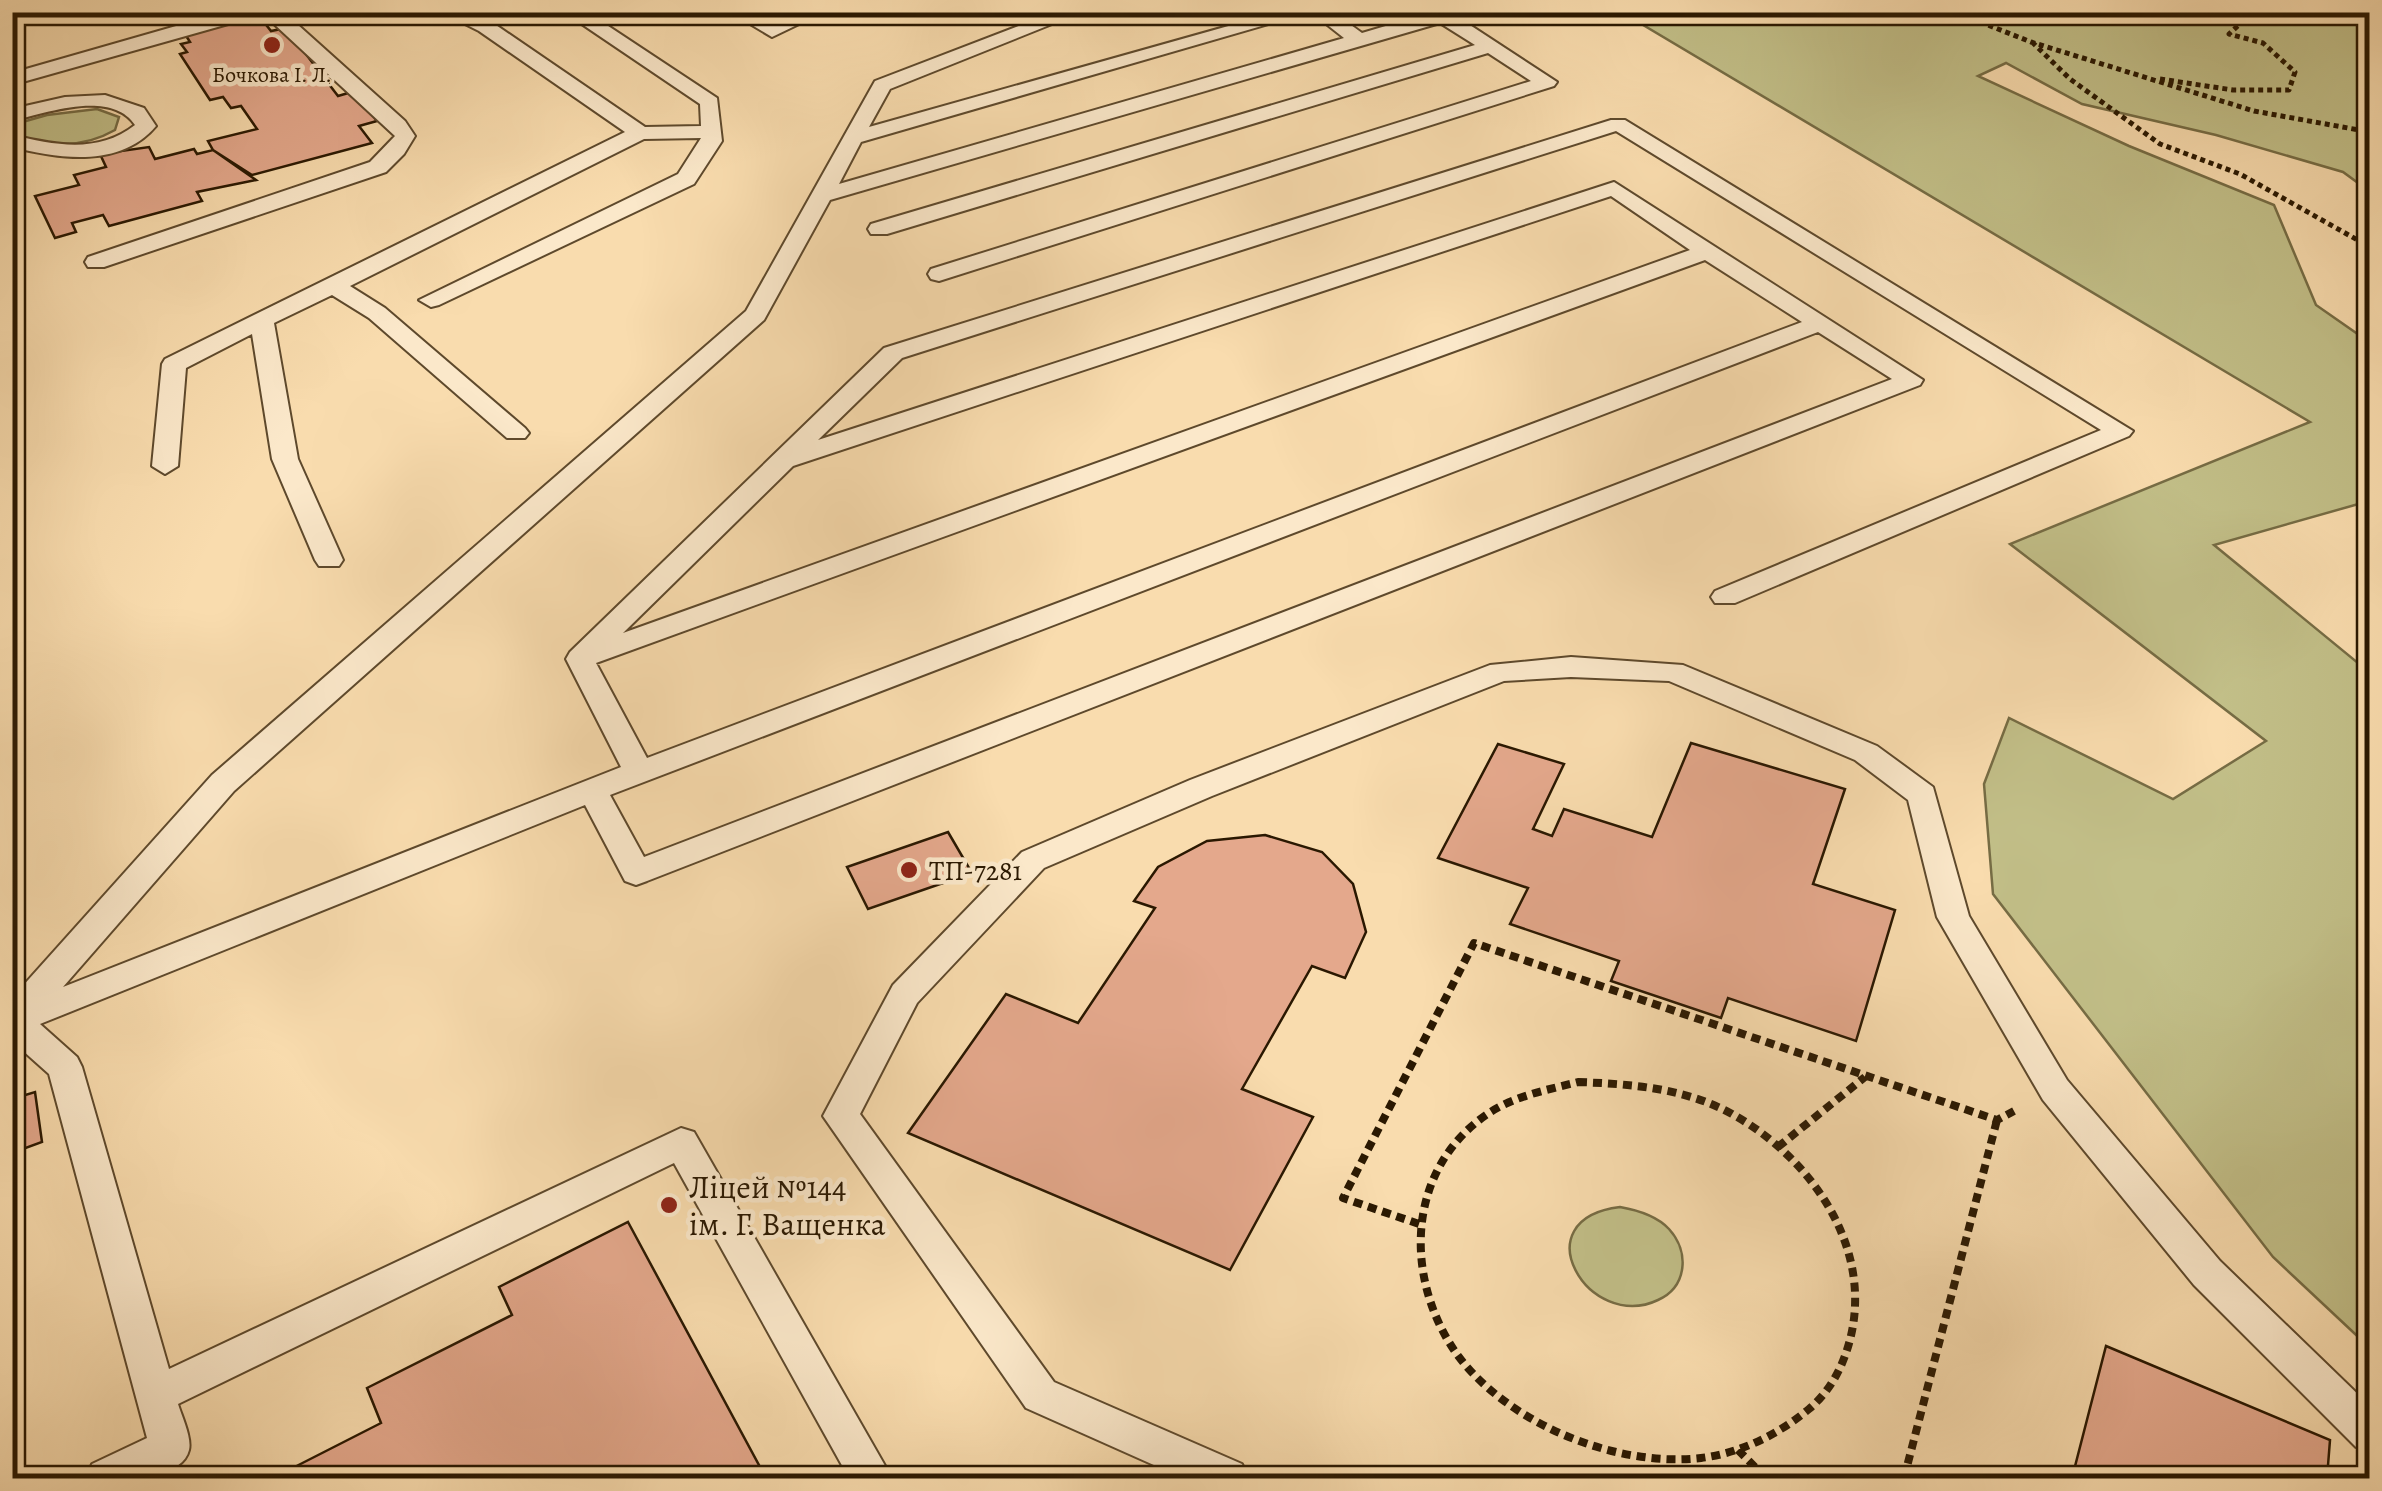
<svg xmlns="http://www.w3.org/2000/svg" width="2382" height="1491" viewBox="0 0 2382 1491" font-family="Alegreya,serif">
  <rect width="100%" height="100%" fill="#f9dcae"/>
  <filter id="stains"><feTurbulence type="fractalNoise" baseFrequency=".002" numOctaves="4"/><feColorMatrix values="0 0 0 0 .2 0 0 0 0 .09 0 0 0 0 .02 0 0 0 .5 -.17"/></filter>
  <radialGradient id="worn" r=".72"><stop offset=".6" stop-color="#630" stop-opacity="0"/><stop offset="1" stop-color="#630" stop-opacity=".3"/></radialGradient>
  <path fill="#c2bf88" stroke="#766c44" stroke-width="2.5" d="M 1623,13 L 2369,13 L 2369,191 L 2343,172 L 2216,135 L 2082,104 L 2006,63 L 1978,76 L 2129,146 L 2274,205 L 2316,305 L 2369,342 L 2369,501 L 2214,545 L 2369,672 L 2369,1347 L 2273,1257 L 1993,894 L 1984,784 L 2009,718 L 2173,799 L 2266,741 L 2010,544 L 2310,422 Z
    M 97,109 L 119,117 L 115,130 C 80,150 50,145 13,134 L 12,125 L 47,115 Z
    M 1620,1207 C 1637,1210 1656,1215 1669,1229 C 1690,1252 1687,1287 1658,1300 C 1589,1333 1520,1219 1620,1207 Z"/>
  <path fill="#e4a88c" stroke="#2a1801" stroke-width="2.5" d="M 260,17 L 271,31 L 286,28 L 338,96 L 355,91 L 377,121 L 359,126 L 372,143 L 252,175 L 213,150 L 208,141 L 257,129 L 241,106 L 231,108 L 223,97 L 210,100 L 180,54 L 187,52 L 181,44 L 190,42 L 185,34 Z
    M 149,147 L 155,159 L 194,149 L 197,154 L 213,150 L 256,180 L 197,192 L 202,201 L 109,226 L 103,215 L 72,223 L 76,232 L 55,238 L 35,196 L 79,185 L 74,175 L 106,167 L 100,154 Z
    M 1691,743 L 1845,789 L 1813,884 L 1895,910 L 1856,1041 L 1728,998 L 1721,1018 L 1611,981 L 1619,961 L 1510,924 L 1528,888 L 1438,858 L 1498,744 L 1564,764 L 1533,829 L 1552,836 L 1564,809 L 1652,837 Z
    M 948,832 L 972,873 L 868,909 L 847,867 Z
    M 1265,835 L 1322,852 L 1353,884 L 1366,932 L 1345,978 L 1312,966 L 1242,1089 L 1313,1117 L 1230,1270 L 908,1133 L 1006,994 L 1078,1023 L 1155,908 L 1134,901 L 1158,867 L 1207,841 Z
    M 35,1092 L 42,1142 L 12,1153 L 12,1099 Z
    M 628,1222 L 766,1478 L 273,1478 L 381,1423 L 367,1388 L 512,1315 L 499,1287 Z
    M 2106,1346 L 2330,1440 L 2327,1478 L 2072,1478 Z"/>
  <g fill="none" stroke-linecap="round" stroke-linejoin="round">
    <defs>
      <path id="lane" d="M 12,12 L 30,12 L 12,23 Z
        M 225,12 L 288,16 L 405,121 L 415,136 L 404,154 L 386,172 L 104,267 L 88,267 L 85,262 L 88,257 L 370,162 L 395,136 L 274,24 L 253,17 L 12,85 L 12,73 Z
        M 441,12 L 468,12 L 493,23 L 645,127 L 701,126 L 700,104 L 564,12 L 587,12 L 717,98 L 722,141 L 694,184 L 439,305 L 431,307 L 419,300 L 678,174 L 701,138 L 644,139 L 350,286 L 385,308 L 525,428 L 529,433 L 525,438 L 507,438 L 369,318 L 332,295 L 274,323 L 298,459 L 343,560 L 339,566 L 319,566 L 315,560 L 272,459 L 252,334 L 186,368 L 178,466 L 165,474 L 152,466 L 162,364 L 165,359 L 625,132 L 479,31 Z
        M 730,12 L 754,12 L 773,24 L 798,12 L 824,12 L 772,37 Z
        M 1042,12 L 1061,12 L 1062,20 L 890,89 L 869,127 L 1278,12 L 1310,12 L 861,142 L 839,184 L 1344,38 L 1311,12 L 1333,12 L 1362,33 L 1433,12 L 1450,12 L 1557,82 L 1554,86 L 939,281 L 931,279 L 928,274 L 931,269 L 1531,81 L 1488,53 L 887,234 L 871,234 L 868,229 L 871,224 L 1475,45 L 1440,23 L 830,200 L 764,320 L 234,791 L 63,987 L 621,767 L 566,659 L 570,652 L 884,348 L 1611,120 L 1625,120 L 2133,431 L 2129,436 L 1735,603 L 1715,603 L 1711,597 L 1715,591 L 2101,430 L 1616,131 L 902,358 L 818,440 L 1614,182 L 1923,380 L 1920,385 L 647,881 L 636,885 L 625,881 L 585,805 L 40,1024 L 77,1057 L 82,1067 L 169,1369 L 681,1128 L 694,1132 L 892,1478 L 849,1478 L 674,1163 L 178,1404 C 182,1417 192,1438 189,1450 C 181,1483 112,1478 87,1478 L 92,1464 L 147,1438 L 49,1074 L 12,1041 L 12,998 L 212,775 L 746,311 L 875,81 L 1042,17 ZM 1611,196 L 1690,250 L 623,633 L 793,466 ZM 1705,260 L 1802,322 L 647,758 L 596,663 ZM 1818,332 L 1892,379 L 644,857 L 610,795 Z
        M 105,95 L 144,108 L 156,126 C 121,168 60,159 12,147 L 12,135 C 55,145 98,154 135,125 C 111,89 46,113 12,121 L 12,109 L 65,97 Z
        M 1571,657 L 1683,665 L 1877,746 L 1933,787 L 1969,916 L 2067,1080 L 2220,1261 L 2370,1406 L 2370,1453 L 2356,1447 L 2194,1285 L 2043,1100 L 1937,917 L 1908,800 L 1855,760 L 1669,681 L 1571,677 L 1504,681 L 1212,796 L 1044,868 L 917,1003 L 860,1114 L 1054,1382 L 1242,1464 L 1248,1478 L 1183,1478 L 1026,1408 L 823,1116 L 893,985 L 1022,852 L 1190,780 L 1490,665 Z"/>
    </defs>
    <use href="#lane" stroke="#5e492c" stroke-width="4"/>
    <path stroke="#2a1801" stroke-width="5" stroke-dasharray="5 4" stroke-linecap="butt" d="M 1955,12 L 2031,42 L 2254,111 L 2370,132
      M 2032,42 L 2070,79 L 2160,144 L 2240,174 L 2370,247
      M 2160,79 L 2233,90 L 2289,90 L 2295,72 L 2263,43 L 2229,34 L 2243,21 L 2208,12"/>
    <path stroke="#2a1801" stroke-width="8" stroke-dasharray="9 6" stroke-linecap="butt" d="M 1578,1082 C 1631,1084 1685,1088 1732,1114 C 1808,1156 1870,1241 1852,1331 C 1846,1360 1833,1389 1809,1409 C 1779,1434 1741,1453 1701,1458 C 1615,1468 1503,1422 1454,1350 C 1404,1275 1407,1170 1486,1115 C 1513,1096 1547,1090 1578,1082 Z
      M 1778,1147 L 1865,1077
      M 1419,1224 L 1343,1198 L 1474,943 L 1997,1120 L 2014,1111
      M 1738,1450 L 1766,1478
      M 1904,1478 L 1997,1120"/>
    <use href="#lane" fill="#fbe8ca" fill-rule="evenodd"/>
  </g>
  <g fill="#8f2418" stroke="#fbe8ca" stroke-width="4">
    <circle cx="272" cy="45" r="10"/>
    <circle cx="909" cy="870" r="10"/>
    <circle cx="669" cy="1205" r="10"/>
  </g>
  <g text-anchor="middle" stroke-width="9" stroke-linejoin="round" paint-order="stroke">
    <g font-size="22" fill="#2a1801" stroke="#fbe8ca">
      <text x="272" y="82">Бочкова І. Л.</text>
    </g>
    <g font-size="28" fill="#2a1801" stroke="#fbe8ca" text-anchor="start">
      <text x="929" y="880">ТП-7281</text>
    </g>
    <g font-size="32" fill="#2a1801" stroke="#fbe8ca" text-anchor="start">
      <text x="689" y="1198">Ліцей №144<tspan x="689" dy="37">ім. Г. Ващенка</tspan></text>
    </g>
  </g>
  <rect width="2382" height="1491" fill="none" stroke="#f9dcae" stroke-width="50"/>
  <rect x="15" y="15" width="2352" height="1461" fill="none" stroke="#2a1801" stroke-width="5"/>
  <rect x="25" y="25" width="2332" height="1441" fill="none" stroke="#2a1801" stroke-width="2.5"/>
  <rect width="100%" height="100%" filter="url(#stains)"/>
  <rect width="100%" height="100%" fill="url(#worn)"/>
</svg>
